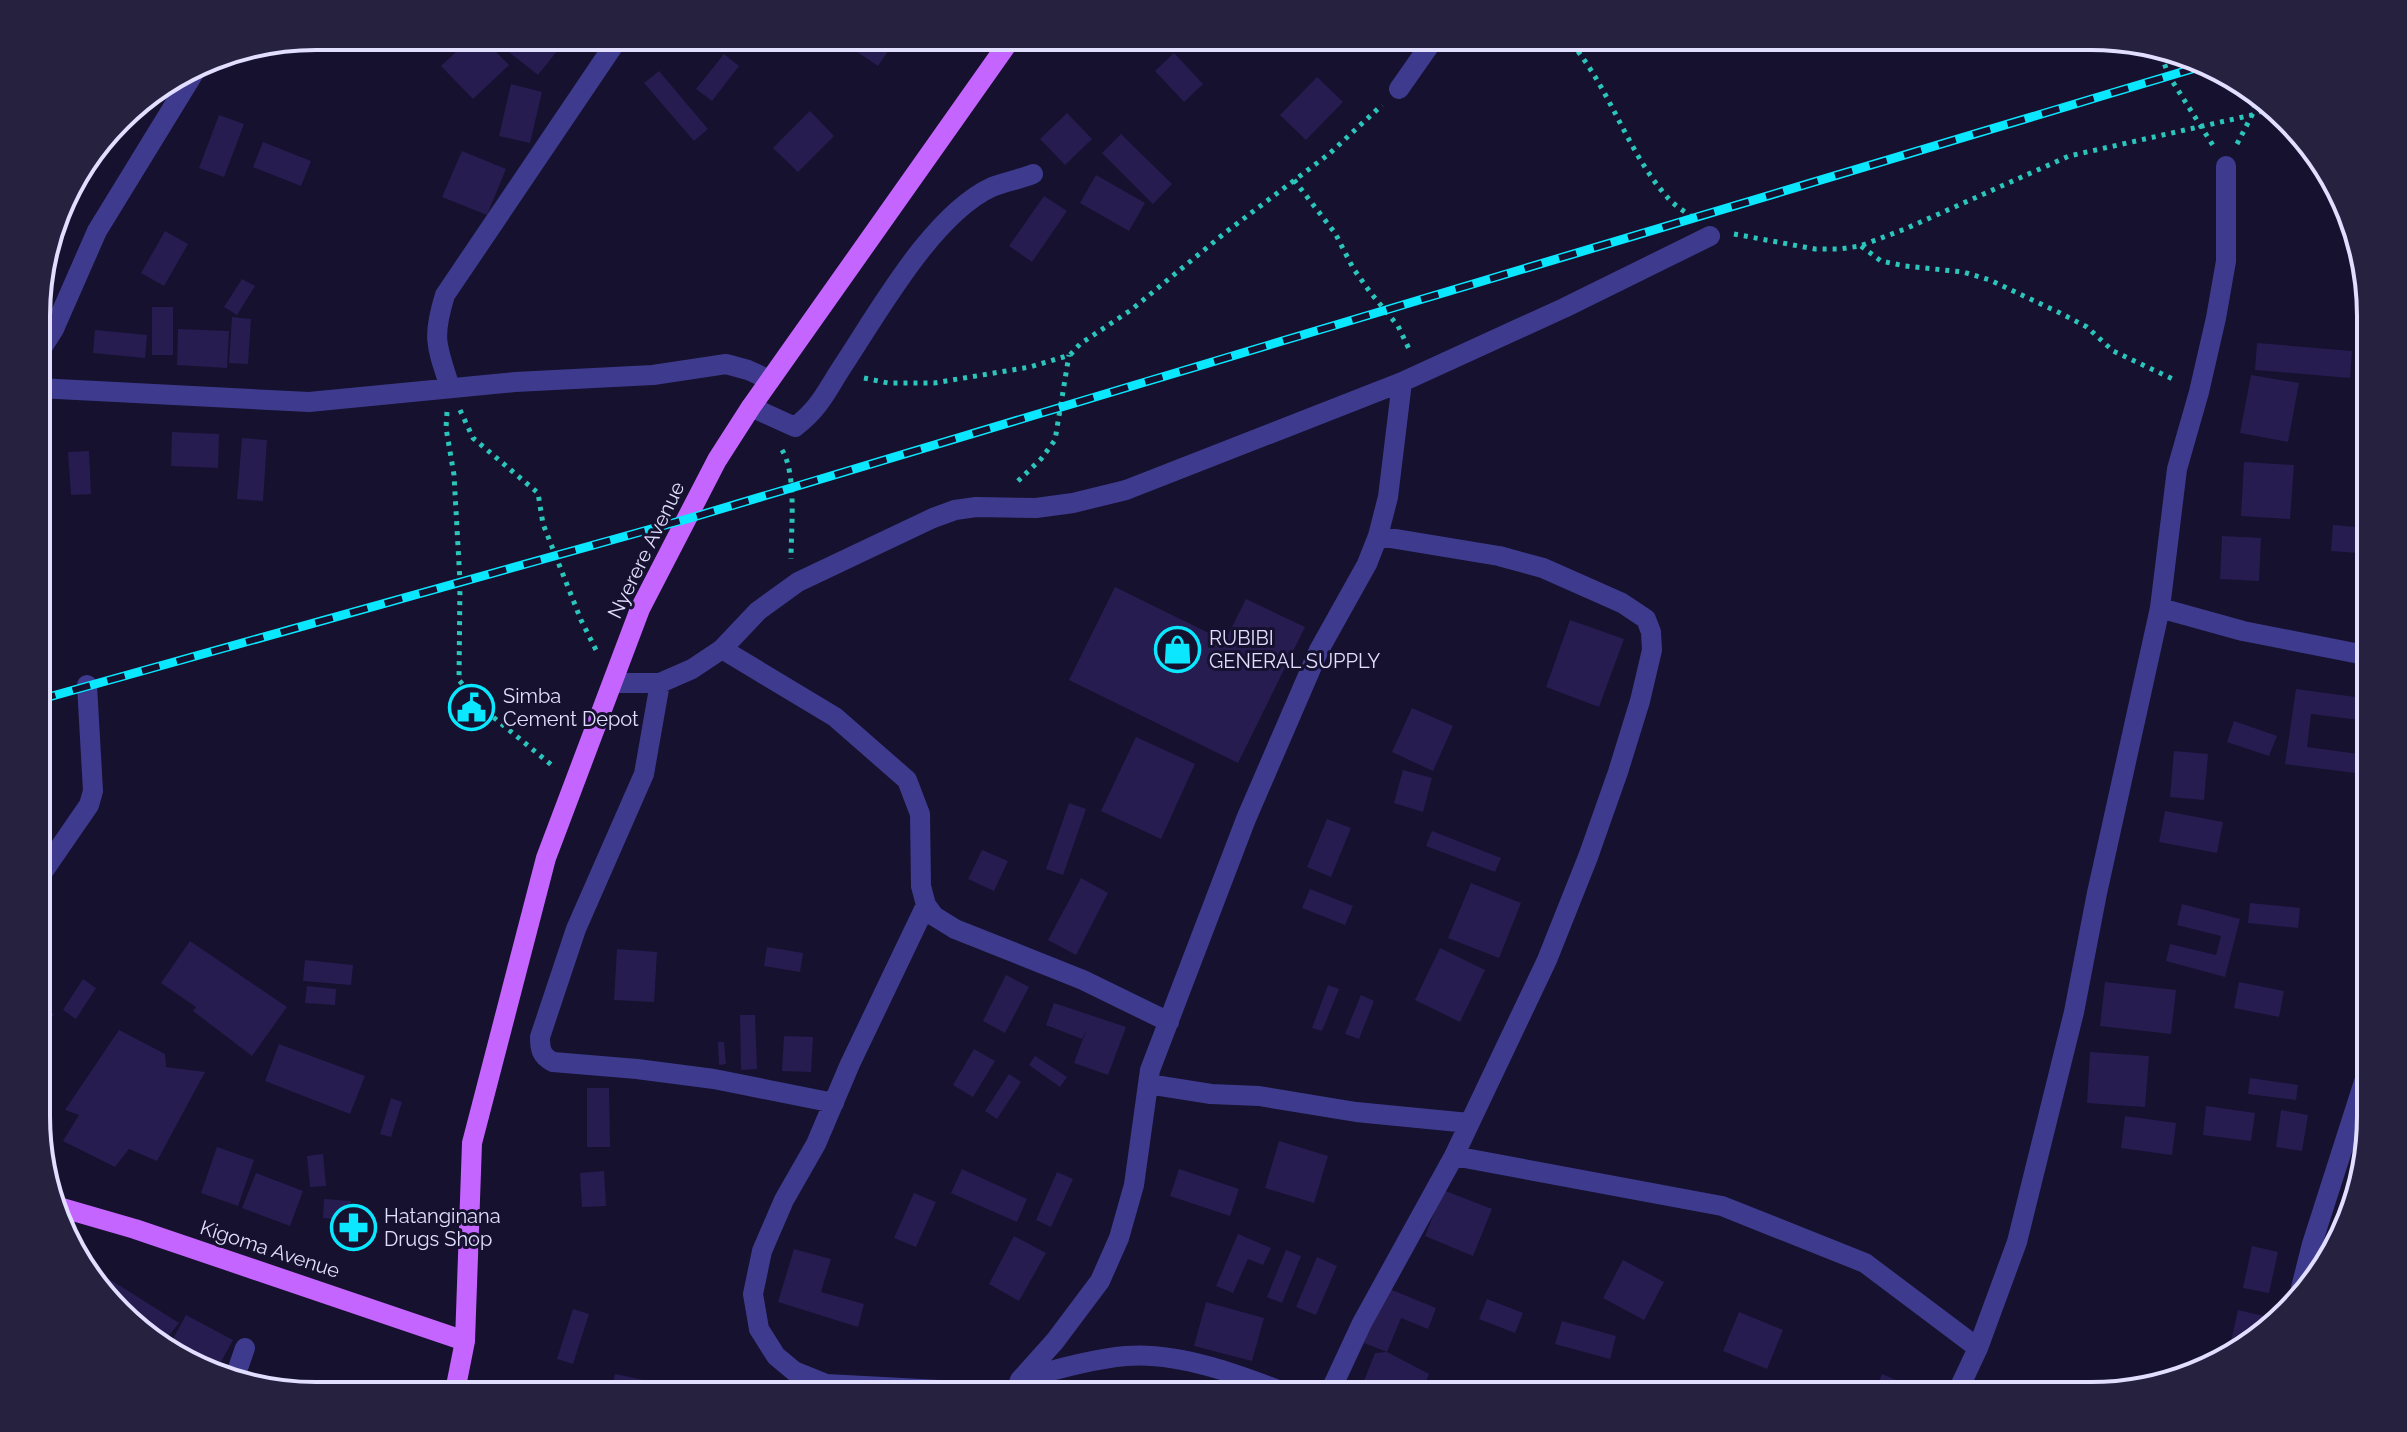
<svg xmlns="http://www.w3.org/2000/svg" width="2407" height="1432" viewBox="0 0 2407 1432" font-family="Raleway,sans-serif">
  <rect width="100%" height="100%" fill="#16112e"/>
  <path fill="#271c50" d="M 473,36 L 480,36 L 509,65 L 473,99 L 441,66 Z
    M 514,36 L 538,36 L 557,51 L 538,75 L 504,48 Z
    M 834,36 L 888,36 L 895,41 L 878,66 Z
    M 1174,53 L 1203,84 L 1184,102 L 1155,71 Z
    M 724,54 L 739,66 L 712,101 L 696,89 Z
    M 659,71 L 708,129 L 694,141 L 644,83 Z
    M 1317,77 L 1343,102 L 1306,140 L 1280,115 Z
    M 511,84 L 542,92 L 530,143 L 499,136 Z
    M 142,99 L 132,118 L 124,115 L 131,106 Z
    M 810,111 L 834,136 L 798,172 L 773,148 Z
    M 1067,113 L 1092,139 L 1065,165 L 1040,139 Z
    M 219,115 L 244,124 L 224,177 L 199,168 Z
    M 1121,134 L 1172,184 L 1153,204 L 1102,153 Z
    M 263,142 L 311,161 L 301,186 L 253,167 Z
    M 462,151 L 506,169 L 487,215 L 442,197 Z
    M 79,174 L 84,177 L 72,197 L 65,192 Z
    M 1096,175 L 1145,203 L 1129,231 L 1080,203 Z
    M 1044,196 L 1067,211 L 1032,262 L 1009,246 Z
    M 165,231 L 188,244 L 164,286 L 141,273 Z
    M 242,279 L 255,286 L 237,315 L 224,307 Z
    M 152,307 L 173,307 L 173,355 L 152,355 Z
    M 232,317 L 251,319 L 248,364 L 229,363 Z
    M 178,329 L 229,331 L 227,368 L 177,365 Z
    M 95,330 L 147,335 L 145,358 L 93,353 Z
    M 2257,343 L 2352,351 L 2350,378 L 2255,370 Z
    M 2251,375 L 2299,383 L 2288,442 L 2240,433 Z
    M 172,432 L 219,434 L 218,468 L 171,466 Z
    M 242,438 L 267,440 L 263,501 L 237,499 Z
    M 89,451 L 91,494 L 71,495 L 68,452 Z
    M 2244,462 L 2294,465 L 2290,519 L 2241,516 Z
    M 2333,525 L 2370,528 L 2370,554 L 2331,551 Z
    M 2222,536 L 2261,538 L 2259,581 L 2220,579 Z
    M 1115,587 L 1225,641 L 1246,599 L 1305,627 L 1238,763 L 1069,680 Z
    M 1570,620 L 1624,639 L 1599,707 L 1546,687 Z
    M 2296,689 L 2370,699 L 2368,721 L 2311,714 L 2307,747 L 2366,755 L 2363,774 L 2285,764 Z
    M 1412,708 L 1453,726 L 1433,771 L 1392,752 Z
    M 2234,721 L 2277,736 L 2269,756 L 2227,742 Z
    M 1136,737 L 1195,764 L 1161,839 L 1101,811 Z
    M 2174,751 L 2208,754 L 2204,800 L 2170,797 Z
    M 1403,770 L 1432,778 L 1423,812 L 1394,803 Z
    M 1069,803 L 1086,809 L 1063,875 L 1046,869 Z
    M 2165,811 L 2223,822 L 2217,853 L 2159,842 Z
    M 1327,819 L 1351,828 L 1331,877 L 1307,867 Z
    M 1432,831 L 1501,858 L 1495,872 L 1426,846 Z
    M 982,850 L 1008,861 L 994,891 L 968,879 Z
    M 1081,878 L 1108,893 L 1076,955 L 1048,940 Z
    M 1471,883 L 1521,903 L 1499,958 L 1448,938 Z
    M 1310,889 L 1353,906 L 1345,925 L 1302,908 Z
    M 2250,903 L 2300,908 L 2298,928 L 2248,923 Z
    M 2182,904 L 2240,919 L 2225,977 L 2166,961 L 2170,944 L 2216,955 L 2221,936 L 2177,925 Z
    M 190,941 L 287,1007 L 252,1056 L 193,1011 L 196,1007 L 161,983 Z
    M 767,947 L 803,953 L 800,972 L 764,966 Z
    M 1440,948 L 1485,970 L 1460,1022 L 1415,1000 Z
    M 617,949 L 657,952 L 654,1002 L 614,1000 Z
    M 38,955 L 47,962 L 38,974 Z
    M 305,960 L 353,965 L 351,985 L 303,981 Z
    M 1006,975 L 1029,987 L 1005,1033 L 983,1021 Z
    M 83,979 L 96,988 L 76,1019 L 63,1010 Z
    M 2105,982 L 2176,990 L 2171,1034 L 2100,1026 Z
    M 2239,982 L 2284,991 L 2279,1017 L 2234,1008 Z
    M 1328,985 L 1339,989 L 1322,1031 L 1312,1028 Z
    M 307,986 L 336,989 L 335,1005 L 305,1003 Z
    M 1361,995 L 1374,1001 L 1359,1039 L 1345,1034 Z
    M 1054,1003 L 1126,1027 L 1108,1075 L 1074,1063 L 1087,1028 L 1082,1039 L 1046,1025 Z
    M 38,1004 L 54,1014 L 41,1034 L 38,1033 Z
    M 740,1015 L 755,1015 L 757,1069 L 741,1070 Z
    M 119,1030 L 165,1054 L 166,1067 L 205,1072 L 157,1161 L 129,1149 L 115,1167 L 63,1141 L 79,1115 L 65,1110 Z
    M 784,1036 L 813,1037 L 811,1072 L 782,1071 Z
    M 718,1042 L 724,1042 L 726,1064 L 719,1065 Z
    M 279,1044 L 365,1076 L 350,1114 L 265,1081 Z
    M 974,1049 L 995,1061 L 973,1097 L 953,1085 Z
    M 2090,1052 L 2149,1056 L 2145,1107 L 2087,1103 Z
    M 1035,1056 L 1067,1077 L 1060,1087 L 1029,1065 Z
    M 1009,1074 L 1021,1082 L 997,1119 L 985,1111 Z
    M 2250,1078 L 2298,1085 L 2296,1100 L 2248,1094 Z
    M 587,1088 L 609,1088 L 610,1147 L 587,1147 Z
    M 391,1098 L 402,1102 L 391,1137 L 380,1134 Z
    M 2206,1106 L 2255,1113 L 2251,1141 L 2203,1135 Z
    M 2281,1110 L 2308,1115 L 2302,1151 L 2276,1147 Z
    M 2125,1116 L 2176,1123 L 2172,1155 L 2121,1148 Z
    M 1279,1141 L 1328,1156 L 1314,1203 L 1265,1188 Z
    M 217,1147 L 254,1160 L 238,1206 L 201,1193 Z
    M 323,1154 L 326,1186 L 310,1187 L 307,1156 Z
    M 962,1169 L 1027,1199 L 1017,1222 L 951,1193 Z
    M 1179,1169 L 1239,1189 L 1230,1216 L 1170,1196 Z
    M 604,1171 L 606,1206 L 582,1207 L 580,1173 Z
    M 1057,1172 L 1073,1179 L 1051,1227 L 1036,1220 Z
    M 256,1173 L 303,1191 L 290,1226 L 242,1208 Z
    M 1443,1190 L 1492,1209 L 1473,1256 L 1425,1236 Z
    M 914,1193 L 936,1202 L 916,1247 L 894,1238 Z
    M 324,1199 L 351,1201 L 350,1220 L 323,1218 Z
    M 1238,1234 L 1271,1248 L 1263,1265 L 1248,1259 L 1233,1293 L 1216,1286 Z
    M 1014,1236 L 1046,1253 L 1019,1301 L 989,1284 Z
    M 2252,1246 L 2278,1252 L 2269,1293 L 2243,1288 Z
    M 794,1249 L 831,1259 L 821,1292 L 864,1304 L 858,1327 L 778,1302 Z
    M 1286,1250 L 1301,1256 L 1282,1303 L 1267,1297 Z
    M 1317,1257 L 1337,1266 L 1316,1315 L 1296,1307 Z
    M 1623,1260 L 1664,1282 L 1644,1320 L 1603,1298 Z
    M 106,1277 L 179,1323 L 161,1345 L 100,1287 Z
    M 1387,1288 L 1436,1308 L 1428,1329 L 1401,1318 L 1387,1352 L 1364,1343 Z
    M 1487,1299 L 1523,1313 L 1515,1333 L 1479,1319 Z
    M 1206,1302 L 1264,1318 L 1252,1361 L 1194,1346 Z
    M 573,1309 L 589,1314 L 573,1364 L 557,1359 Z
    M 2238,1310 L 2264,1316 L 2261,1328 L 2237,1352 L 2229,1350 Z
    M 1739,1312 L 1783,1330 L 1767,1369 L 1723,1351 Z
    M 186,1315 L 233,1340 L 217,1369 L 176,1358 L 167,1350 Z
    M 1562,1321 L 1616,1336 L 1610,1359 L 1555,1344 Z
    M 1387,1352 L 1429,1374 L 1420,1396 L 1371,1396 L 1360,1391 L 1375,1353 Z
    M 615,1374 L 658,1383 L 655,1396 L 610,1396 Z
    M 1882,1374 L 1926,1393 L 1925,1395 L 1873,1395 Z
    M 567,1384 L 592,1384 L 592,1396 L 567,1396 Z
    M 2031,1388 L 2057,1394 L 2057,1395 L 2029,1395 Z"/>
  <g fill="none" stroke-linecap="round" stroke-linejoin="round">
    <path stroke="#2cc5bb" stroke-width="5" stroke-dasharray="4 6" stroke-linecap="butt" d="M 1565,36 C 1609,83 1625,150 1668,198 C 1674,205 1684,211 1692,217
      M 2161,55 L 2169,76 L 2214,147
      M 2237,144 L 2252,115 L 2257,98
      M 1294,180 L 1335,233 L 1353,268 L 1370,292 L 1398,326 L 1410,351
      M 1734,234 L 1815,249 L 1840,249 L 1860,246 L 1905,229 L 2069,156 L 2252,115 L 2268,108
      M 1861,246 L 1881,261 L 1905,266 L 1963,272 L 1990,280 L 2060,313 L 2087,327 L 2113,351 L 2177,381
      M 864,378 L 888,383 L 934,383 L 1030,367 L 1070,355 L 1080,344 L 1131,310 L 1226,232 L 1329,154 L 1382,105
      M 460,410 L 473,438 L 538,493 L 543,524 L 581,620 L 597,652
      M 447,412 L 446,428 L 454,475 L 460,582 L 459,680 L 481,707 L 554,767
      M 782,450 C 797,474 791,530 791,559
      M 1018,481 L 1041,459 L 1055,440 L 1069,355"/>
    <path stroke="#3e3b8f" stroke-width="20" d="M 1399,89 L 1436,36
      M 38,354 L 54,329 L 97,231 L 200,63
      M 450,387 C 436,345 432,337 445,295 L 620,36
      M 38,388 L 309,402 L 515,382 L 653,375 L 726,364 L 748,370 L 770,380
      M 751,407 L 795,427 C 821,407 826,391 844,364 C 879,311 933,214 992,187 C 1005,182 1020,179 1033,174
      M 2160,608 L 2243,631 L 2370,656
      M 722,649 L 835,717 L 907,780 L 920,814 L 921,886 L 926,905 L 934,916 L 955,929 L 1083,980 L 1169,1022
      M 613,683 L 660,683 L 692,669 L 722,649 L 758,611 L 798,582 L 933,518 L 955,510 L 976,507 L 1036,508 L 1073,503 L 1126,490 L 1402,382 L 1564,308 L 1710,236
      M 660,683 L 644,774 L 576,929 L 540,1037 C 540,1049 541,1056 553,1062 L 637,1069 L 714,1079 L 834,1103
      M 38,879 L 89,805 L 93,791 L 87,685
      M 926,905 L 850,1064 L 816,1144 L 784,1200 L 762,1251 L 753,1294 L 759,1329 L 776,1356 L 794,1371 L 826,1384 L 1016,1394
      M 1148,1084 L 1211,1094 L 1259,1096 L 1356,1112 L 1469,1123
      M 1454,1156 L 1722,1206 L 1865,1263 L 1978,1348
      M 2301,1288 L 2312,1244 L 2370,1063
      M 236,1374 L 245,1348
      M 1023,1379 C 1056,1369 1092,1359 1126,1356 C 1179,1351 1245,1377 1294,1396
      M 1956,1395 L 1978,1348 L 2017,1242 L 2074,1012 L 2097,893 L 2160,608 L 2177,469 L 2199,392 L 2216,318 L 2226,261 L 2226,166
      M 1014,1396 L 1020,1380 L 1055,1341 L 1100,1281 L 1119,1238 L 1134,1185 L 1150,1070 L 1246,819 L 1319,650 L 1367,564 L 1378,536 L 1388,497 L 1402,382
      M 1328,1396 L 1362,1323 L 1454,1156 L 1547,960 L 1588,857 L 1618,772 L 1640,701 L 1652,650 L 1651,632 L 1646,619 L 1622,603 L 1543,568 L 1499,556 L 1378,536"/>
    <path stroke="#c565ff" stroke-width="20" d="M 59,1207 L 135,1229 L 465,1341
      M 454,1396 L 465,1341 L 472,1143 L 546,858 L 640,609 L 717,460 L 751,407 L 1013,36"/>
    <defs>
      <path id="rail" d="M 38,700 L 687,519 L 2202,66"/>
    </defs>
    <use href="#rail" stroke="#0ae7ff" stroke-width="9"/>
    <use href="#rail" stroke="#16112e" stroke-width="6" stroke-dasharray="18" stroke-linecap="butt"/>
  </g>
  <defs>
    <symbol id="shop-ring" viewBox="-11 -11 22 22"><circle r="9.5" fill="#16112e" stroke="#0ae7ff" stroke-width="1.5"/><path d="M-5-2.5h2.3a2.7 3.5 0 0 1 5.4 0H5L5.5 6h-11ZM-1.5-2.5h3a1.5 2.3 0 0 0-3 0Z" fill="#0ae7ff"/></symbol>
    <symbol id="civic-ring" viewBox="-11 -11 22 22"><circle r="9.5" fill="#16112e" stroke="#0ae7ff" stroke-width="1.5"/><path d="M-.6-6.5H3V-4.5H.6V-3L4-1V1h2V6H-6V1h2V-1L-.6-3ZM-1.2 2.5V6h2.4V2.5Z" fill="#0ae7ff"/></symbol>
    <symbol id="pharmacy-ring" viewBox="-11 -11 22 22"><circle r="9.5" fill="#16112e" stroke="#0ae7ff" stroke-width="1.5"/><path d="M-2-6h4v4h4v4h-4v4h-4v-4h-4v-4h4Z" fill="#0ae7ff"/></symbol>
  </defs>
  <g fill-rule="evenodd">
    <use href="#shop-ring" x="1152" y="624" width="51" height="51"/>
    <use href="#civic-ring" x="446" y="682" width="51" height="51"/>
    <use href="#pharmacy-ring" x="328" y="1202" width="51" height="51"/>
  </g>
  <g text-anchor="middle" stroke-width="6" stroke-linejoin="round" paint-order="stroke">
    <g font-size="20" fill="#e2deff" stroke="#16112e">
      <text transform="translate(646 550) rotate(-64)" y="7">Nyerere Avenue</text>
      <text transform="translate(270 1249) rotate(18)" y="7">Kigoma Avenue</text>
    </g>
    <g font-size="20" fill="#e2deff" stroke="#16112e" text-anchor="start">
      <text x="1209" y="645">RUBIBI<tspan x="1209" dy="23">GENERAL SUPPLY</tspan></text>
      <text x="503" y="703">Simba<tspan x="503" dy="23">Cement Depot</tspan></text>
      <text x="384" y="1223">Hatanginana<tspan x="384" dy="23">Drugs Shop</tspan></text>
    </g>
  </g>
  <path d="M0 0H2407V1432H0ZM316 50H2091A266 266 0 0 1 2357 316V1116A266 266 0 0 1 2091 1382H316A266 266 0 0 1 50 1116V316A266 266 0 0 1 316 50Z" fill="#26213f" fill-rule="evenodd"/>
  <path fill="none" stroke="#e2deff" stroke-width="4" d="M316 50H2091A266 266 0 0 1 2357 316V1116A266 266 0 0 1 2091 1382H316A266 266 0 0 1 50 1116V316A266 266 0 0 1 316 50Z"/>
</svg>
